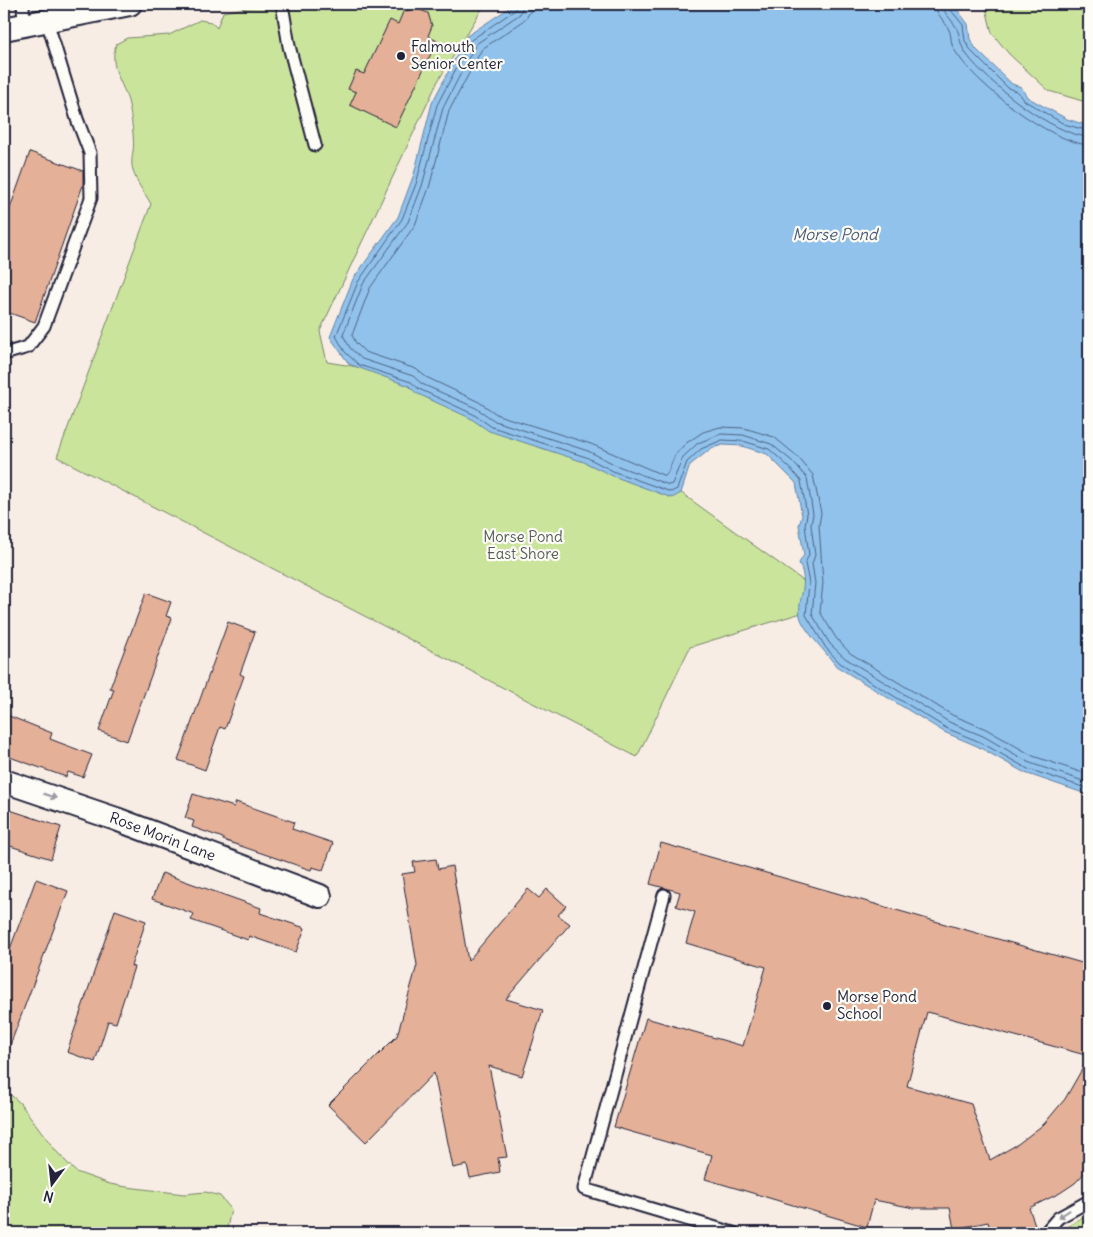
<svg xmlns="http://www.w3.org/2000/svg" width="1093" height="1237" viewBox="0 0 1093 1237" font-family="Delius,sans-serif">
  <rect width="100%" height="100%" fill="#f8ede4"/>
  <filter id="ink" filterUnits="userSpaceOnUse"><feTurbulence type="fractalNoise" baseFrequency=".02" numOctaves="2"/><feDisplacementMap in="SourceGraphic" scale="10" xChannelSelector="R" yChannelSelector="G"/><feConvolveMatrix kernelMatrix="1 2 1 2 8 2 1 2 1" color-interpolation-filters="sRGB"/></filter>
  <g filter="url(#ink)">
    <path fill="#cae49b" stroke="#76836b" d="M 267,4 L 485,4 L 438,81 L 320,331 L 327,362 L 389,372 L 569,412 L 834,603 L 690,647 L 637,757 L 57,457 L 151,204 C 145,193 136,183 133,170 C 131,163 132,159 133,151 C 135,142 131,115 129,105 C 124,82 108,69 116,44 L 127,38 L 169,35 L 200,20 L 211,22 L 217,28 L 223,12 Z
      M 985,4 L 1089,4 L 1089,103 L 1049,91 L 1009,54 L 992,33 Z
      M 4,1089 L 20,1103 L 56,1151 L 76,1172 L 110,1184 L 127,1187 L 184,1194 L 206,1192 L 220,1196 L 231,1209 L 226,1233 L 4,1233 Z
      M 1089,1215 L 1088,1233 L 1058,1233 L 1084,1216 Z"/>
    <path fill="#90c2ec" stroke="#6482a5" d="M 515,4 L 953,4 L 968,24 L 970,39 L 976,49 L 1012,84 L 1021,87 L 1027,97 L 1043,106 L 1067,119 L 1089,126 L 1089,795 L 1025,773 L 977,746 L 944,732 L 836,666 C 828,654 803,630 800,616 C 797,598 810,586 799,563 L 804,555 L 799,525 L 802,516 L 796,483 L 767,454 L 742,446 L 723,445 L 712,448 L 690,465 L 681,493 L 672,498 L 613,476 L 584,462 L 489,431 L 470,418 L 416,393 L 409,386 L 349,364 L 330,337 L 353,279 L 398,217 L 414,174 L 432,103 L 467,36 Z"/>
    <g fill="none" stroke-linecap="round" stroke-linejoin="round">
      <path stroke="#4e6282" stroke-width="1" d="M 517,4 L 515,10 L 471,40 L 437,105 L 416,184 L 402,219 L 358,282 L 336,336 L 345,352 L 359,365 L 411,382 L 419,389 L 473,414 L 492,427 L 586,457 L 615,472 L 671,492 L 677,489 L 687,462 L 701,449 L 722,440 L 743,441 L 769,449 L 788,466 L 801,481 L 807,515 L 805,525 L 809,555 L 805,563 L 809,583 L 806,615 L 826,648 L 840,663 L 946,728 L 980,742 L 1028,769 L 1089,789
        M 524,4 L 520,14 L 476,44 L 443,108 L 422,186 L 408,222 L 363,284 L 343,335 L 350,348 L 362,359 L 413,376 L 422,384 L 476,408 L 495,421 L 588,451 L 618,466 L 669,485 L 672,484 L 683,457 L 698,443 L 721,434 L 743,435 L 771,444 L 792,461 L 807,478 L 813,514 L 811,525 L 815,555 L 812,564 L 815,583 L 812,614 L 830,644 L 845,658 L 949,722 L 983,736 L 1030,763 L 1089,783
        M 531,4 L 530,12 L 525,20 L 482,49 L 449,111 L 429,188 L 415,225 L 370,288 L 352,335 L 356,343 L 365,352 L 416,369 L 426,377 L 479,402 L 498,415 L 591,444 L 665,476 L 667,474 L 675,455 L 685,444 L 703,432 L 720,427 L 744,428 L 774,437 L 797,456 L 813,475 L 821,513 L 819,525 L 823,583 L 820,612 L 836,638 L 850,653 L 952,715 L 986,729 L 1033,756 L 1089,775
        M 935,4 C 936,16 945,20 949,30 C 952,36 950,43 954,49 C 972,82 1051,143 1089,145
        M 943,4 C 943,14 951,18 956,27 C 961,36 959,45 967,55 C 988,83 1053,135 1089,137
        M 949,4 L 950,9 L 963,25 L 965,41 L 972,52 L 1008,88 L 1018,92 L 1025,101 L 1064,124 L 1089,131"/>
    </g>
    <path fill="#e4b098" stroke="#22223b" d="M 415,8 L 428,13 L 432,26 L 428,36 L 437,41 L 396,127 L 350,105 L 356,92 L 348,89 L 356,71 L 364,74 L 390,20 L 398,24 L 403,12 Z
      M 30,152 L 83,171 L 83,185 L 35,322 L 4,311 L 4,225 Z
      M 146,593 L 171,602 L 166,616 L 172,618 L 127,741 L 99,731 L 114,689 L 110,688 Z
      M 228,622 L 255,632 L 240,674 L 244,676 L 225,729 L 220,727 L 205,770 L 178,760 Z
      M 4,714 L 52,733 L 50,739 L 92,755 L 83,777 L 68,772 L 66,777 L 4,755 Z
      M 193,794 L 234,807 L 236,802 L 294,822 L 292,829 L 333,843 L 323,870 L 312,867 L 311,870 L 223,840 L 223,838 L 192,827 L 194,821 L 185,818 Z
      M 4,808 L 61,827 L 51,859 L 4,844 Z
      M 661,843 L 1089,965 L 1089,1056 L 927,1012 L 907,1086 L 971,1104 L 990,1160 L 1018,1144 L 1044,1124 L 1065,1099 L 1089,1057 L 1089,1168 L 1075,1183 L 1060,1193 L 1029,1208 L 1038,1233 L 991,1233 L 988,1222 L 954,1229 L 950,1208 L 914,1208 L 874,1200 L 867,1227 L 705,1179 L 712,1155 L 614,1127 L 646,1018 L 743,1046 L 766,967 L 686,943 L 695,912 L 676,906 L 680,892 L 650,884 Z
      M 436,859 L 438,869 L 452,866 L 468,961 L 528,889 L 539,898 L 547,889 L 566,906 L 558,915 L 570,924 L 506,999 L 543,1010 L 522,1076 L 489,1066 L 507,1157 L 498,1158 L 500,1172 L 470,1178 L 467,1165 L 453,1168 L 434,1073 L 366,1142 L 328,1105 L 397,1036 L 417,965 L 402,874 L 415,872 L 413,862 Z
      M 162,873 L 261,908 L 260,913 L 305,928 L 296,952 L 249,936 L 248,940 L 191,920 L 194,914 L 152,899 Z
      M 36,879 L 68,891 L 6,1056 L 4,1056 L 4,965 Z
      M 115,910 L 146,921 L 131,966 L 134,967 L 116,1023 L 108,1021 L 95,1062 L 67,1052 Z"/>
    <g fill="none" stroke-linecap="round" stroke-linejoin="round">
      <defs>
        <path id="lane" d="M 23,4 L 24,25
          M 282,4 L 289,46 L 315,145
          M 4,354 L 28,347 L 44,326 L 91,198 L 90,153 L 77,119 L 47,21
          M 664,895 L 584,1189 L 733,1233
          M 1045,1233 L 1058,1218 L 1089,1201"/>
        <g id="street">
          <path d="M 4,29 L 130,4"/>
          <path id="s1" d="M 4,781 L 116,819 L 320,896"/>
        </g>
      </defs>
      <use href="#lane" stroke="#22223b" stroke-width="15"/>
      <use href="#street" stroke="#22223b" stroke-width="26"/>
      <use href="#lane" stroke="#fdfcf7" stroke-width="11"/>
      <use href="#street" stroke="#fdfcf7" stroke-width="22"/>
    </g>
    <defs><path id="oneway-solid" d="M-6-.8H1V-3.2L6.5 0L1 3.2V.8H-6Z" transform="scale(1.25)"/></defs>
    <g fill="#9a9aa2">
      <use href="#oneway-solid" transform="translate(50 796) rotate(19)"/>
      <use href="#oneway-solid" transform="translate(1064 1214) rotate(146)"/>
    </g>
  </g>
  <g fill="#22223b" stroke="#fdfcf7" stroke-width="2">
    <circle cx="401" cy="56" r="5"/>
    <circle cx="827" cy="1006" r="5"/>
  </g>
  <g text-anchor="middle" stroke-width="4.5" stroke-linejoin="round" paint-order="stroke">
    <g font-size="15" fill="#22223b" stroke="#fdfcf7" text-anchor="start">
      <text x="411" y="52">Falmouth<tspan x="411" dy="17">Senior Center</tspan></text>
      <text x="837" y="1002">Morse Pond<tspan x="837" dy="17">School</tspan></text>
    </g>
    <g font-size="15" fill="#545c58" stroke="#fdfcf7">
      <text x="523" y="542">Morse Pond<tspan x="523" dy="17">East Shore</tspan></text>
    </g>
    <g font-size="15" fill="#22223b" stroke="#fdfcf7">
      <text dy="5" stroke="none"><textPath href="#s1" startOffset="168">Rose Morin Lane</textPath></text>
    </g>
    <g font-size="16" font-style="italic" fill="#485a79" stroke="#fdfcf7">
      <text x="835" y="240">Morse Pond</text>
    </g>
  </g>
  <rect width="1093" height="1237" fill="none" stroke="#fdfcf7" stroke-width="20"/>
  <rect x="10" y="10" width="1073" height="1217" fill="none" stroke="#22223b" stroke-width="2" filter="url(#ink)"/>
  <g transform="translate(52 1184) rotate(195)" stroke="#fdfcf7" stroke-width="4" paint-order="stroke">
  <path d="M0-4L9 19L0 12L-9 19Z" fill="#22223b"/>
  <text y="-8" font-size="14" font-weight="bold" text-anchor="middle" fill="#22223b">N</text>
  </g>
</svg>
